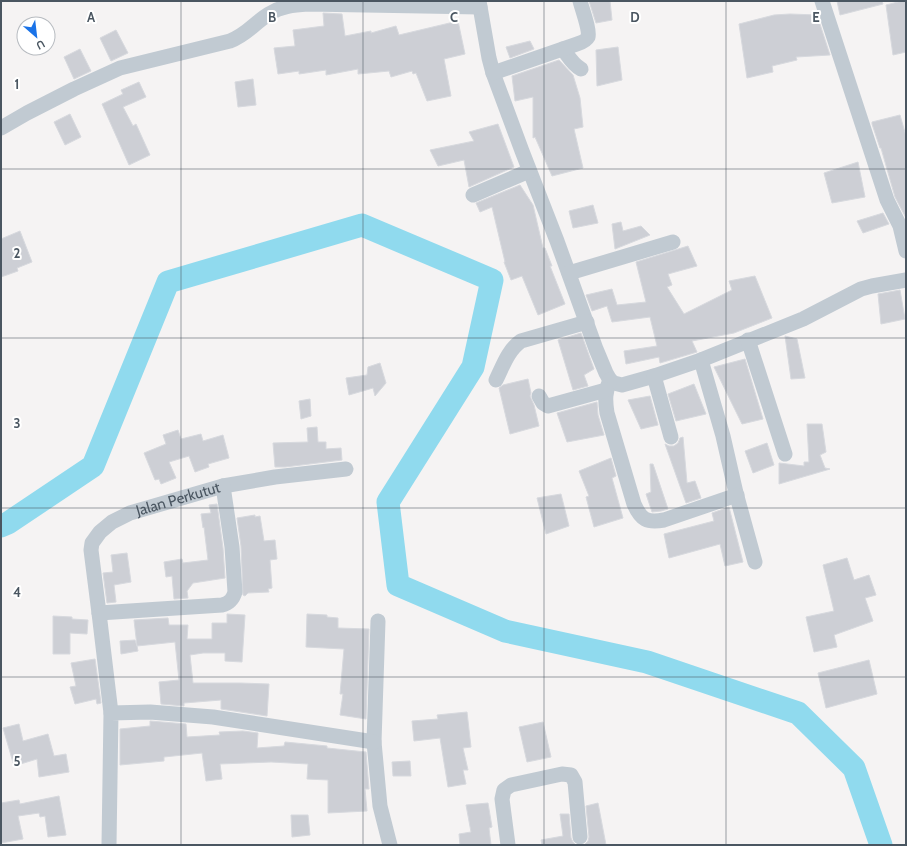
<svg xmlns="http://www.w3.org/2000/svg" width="907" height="846" viewBox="0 0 907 846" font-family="Cabin,sans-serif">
  <rect width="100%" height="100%" fill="#f5f3f3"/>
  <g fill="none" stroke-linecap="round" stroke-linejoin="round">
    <path stroke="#90daee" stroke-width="23" d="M 1,526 L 8,523 L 93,466 L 168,282 L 362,225 L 492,280 L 473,367 L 388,502 L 398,585 L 505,631 L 647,662 L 798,713 L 854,768 L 881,845"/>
  </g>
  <path fill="#cdcfd5" stroke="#d7d9de" d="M 589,1 L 610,1 L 612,20 L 596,23 Z
    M 837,1 L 882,1 L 883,4 L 840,15 Z
    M 902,1 L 906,1 L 906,52 L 893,55 L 886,5 Z
    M 323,13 L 342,14 L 345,36 L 371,31 L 371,33 L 396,26 L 399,35 L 458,21 L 465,54 L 444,59 L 451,96 L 427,101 L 416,73 L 413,74 L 412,71 L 391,77 L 389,71 L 358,74 L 358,69 L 326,75 L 326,70 L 299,74 L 299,71 L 278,74 L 274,48 L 295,46 L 293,30 L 324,26 Z
    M 790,14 L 817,15 L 830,55 L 796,57 L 797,60 L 772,66 L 773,72 L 747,78 L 739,24 L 774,15 Z
    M 116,30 L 128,53 L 111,61 L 100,38 Z
    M 530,41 L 534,49 L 510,58 L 506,47 Z
    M 618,47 L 622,80 L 597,86 L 596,50 Z
    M 80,49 L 91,71 L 74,79 L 64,57 Z
    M 559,60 L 573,75 L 580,98 L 583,127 L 574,129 L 583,168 L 552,176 L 535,137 L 533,138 L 533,97 L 515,101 L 512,76 Z
    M 253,79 L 256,105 L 238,107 L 235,82 Z
    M 139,82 L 146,97 L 123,107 L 133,126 L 136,124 L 150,155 L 129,165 L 102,104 L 123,94 L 121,90 Z
    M 70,114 L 81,137 L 65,145 L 54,122 Z
    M 900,115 L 906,136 L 906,218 L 895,197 L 881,148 L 880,148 L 872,124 L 872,122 Z
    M 498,124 L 514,167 L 469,187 L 464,160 L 438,166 L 430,150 L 474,141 L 469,132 Z
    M 858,162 L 865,197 L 832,203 L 824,173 Z
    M 520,185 L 533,205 L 543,248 L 545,248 L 552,266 L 550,266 L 565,304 L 538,315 L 522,276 L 511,280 L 504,262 L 505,262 L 492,207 L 480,212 L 476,203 Z
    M 593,205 L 598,223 L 573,228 L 569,211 Z
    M 883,213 L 889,224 L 863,233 L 857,221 Z
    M 621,222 L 623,231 L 641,226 L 650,235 L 615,249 L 612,224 Z
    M 20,231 L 32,262 L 17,268 L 18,271 L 1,277 L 1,239 Z
    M 688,246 L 697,266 L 668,274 L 672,285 L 667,287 L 684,314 L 732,290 L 729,281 L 755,276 L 772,318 L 734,333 L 692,341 L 697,352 L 687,355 L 660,363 L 659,357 L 626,364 L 624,351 L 657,346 L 650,317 L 612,322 L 607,306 L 592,311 L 586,295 L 612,289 L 617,305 L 646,302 L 636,262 Z
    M 900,290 L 905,319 L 881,324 L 878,294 Z
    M 581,333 L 594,369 L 584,375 L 588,386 L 573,390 L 558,340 Z
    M 785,336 L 797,339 L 805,378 L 791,379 Z
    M 745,359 L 763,419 L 742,424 L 714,367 Z
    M 380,363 L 386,383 L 375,396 L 373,388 L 349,395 L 346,378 L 367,375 L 368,367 Z
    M 528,379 L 531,393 L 530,396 L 534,405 L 539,426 L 510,434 L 499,388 L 503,385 Z
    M 694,384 L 706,414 L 676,421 L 668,394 Z
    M 650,396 L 658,425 L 641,429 L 628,400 Z
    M 310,399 L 311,416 L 301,419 L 299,401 Z
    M 597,402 L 598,415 L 604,435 L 567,442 L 557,413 Z
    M 807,424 L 822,424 L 826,452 L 820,455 L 825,468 L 830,469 L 779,484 L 779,463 L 804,466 L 804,462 L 809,462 Z
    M 317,427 L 318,442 L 326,442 L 326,449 L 341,448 L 342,460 L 285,467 L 275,467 L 273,443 L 308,442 L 307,428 Z
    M 178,430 L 181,439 L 201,434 L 203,441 L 223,435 L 229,458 L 208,464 L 209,467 L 195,472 L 189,456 L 169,462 L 176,478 L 161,484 L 159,479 L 155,480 L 144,453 L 166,444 L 163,435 Z
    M 683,437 L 687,483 L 695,481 L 701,498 L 686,503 L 665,444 L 669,446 L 674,446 L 678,443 L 680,438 Z
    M 767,443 L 774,465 L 753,473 L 745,451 Z
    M 611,458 L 616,476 L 612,478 L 623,518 L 594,527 L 586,497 L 589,496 L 579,471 Z
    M 650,464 L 653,464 L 668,509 L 661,511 L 652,512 L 646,494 L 651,492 Z
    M 561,494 L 569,526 L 546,534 L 537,498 Z
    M 217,504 L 223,548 L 225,578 L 193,583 L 187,591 L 188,598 L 174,599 L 172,576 L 166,577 L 164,562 L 182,559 L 183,563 L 208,560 L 204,527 L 203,528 L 201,514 L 211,513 L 209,505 Z
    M 729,507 L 743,562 L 725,566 L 720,544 L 669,558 L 664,534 L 714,521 L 712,513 Z
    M 255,515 L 255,517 L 260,516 L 264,541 L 275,540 L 277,559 L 270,560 L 272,588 L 268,589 L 269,592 L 248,593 L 245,596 L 243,595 L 241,546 L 237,518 Z
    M 127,553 L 131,582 L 114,585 L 116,602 L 107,603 L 103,573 L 113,572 L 111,555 Z
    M 847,558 L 854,580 L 869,575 L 876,595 L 865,598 L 873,621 L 834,635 L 837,647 L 814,652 L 806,617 L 834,611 L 823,565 Z
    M 227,614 L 245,615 L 242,662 L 225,661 L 225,653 L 203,653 L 190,655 L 193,683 L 240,683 L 269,684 L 267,716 L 221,709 L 221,700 L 184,703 L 184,706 L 161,704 L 159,682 L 179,680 L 175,642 L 137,646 L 138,651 L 121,654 L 120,641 L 135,640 L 137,646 L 134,620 L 168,618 L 169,625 L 188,625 L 187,639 L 212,639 L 212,623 L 227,623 Z
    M 307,614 L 327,615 L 327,617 L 338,618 L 338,628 L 369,629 L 366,719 L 340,715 L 343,694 L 340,694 L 344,649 L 306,647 Z
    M 53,616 L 72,617 L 72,619 L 88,620 L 87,634 L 70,633 L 70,654 L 53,654 Z
    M 95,659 L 101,703 L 97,704 L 96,699 L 75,704 L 70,687 L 76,686 L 71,663 Z
    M 869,660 L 877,694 L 826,708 L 818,673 Z
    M 467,712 L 471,747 L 463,748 L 468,770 L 463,770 L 466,784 L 448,787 L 440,738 L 414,741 L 412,721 L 438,719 L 437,715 Z
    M 150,721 L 186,724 L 187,737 L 220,735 L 219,732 L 243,731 L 258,733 L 257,748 L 284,746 L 285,742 L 327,746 L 327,748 L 366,752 L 369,789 L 365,789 L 367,811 L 328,813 L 328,780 L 307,779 L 308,764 L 271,762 L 220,764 L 222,779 L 206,781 L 202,753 L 164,757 L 164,761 L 120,765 L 120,729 L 150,726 Z
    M 543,722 L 551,757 L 527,762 L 519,727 Z
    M 19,724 L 23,741 L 48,734 L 54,756 L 66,754 L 69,772 L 39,777 L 37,759 L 14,766 L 3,728 Z
    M 410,761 L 411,776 L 393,776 L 392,762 Z
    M 59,796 L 66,835 L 48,837 L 45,816 L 40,817 L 39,813 L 18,816 L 23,839 L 1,843 L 1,803 L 19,800 L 20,804 Z
    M 488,803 L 492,827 L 489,828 L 491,845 L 460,845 L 459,834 L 471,832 L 466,805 Z
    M 598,803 L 606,845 L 584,845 L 588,841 L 589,837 L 586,806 Z
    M 560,814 L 569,814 L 571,838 L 573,842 L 576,845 L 542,845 L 541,840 L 563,836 Z
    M 291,815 L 308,815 L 310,835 L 292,837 Z"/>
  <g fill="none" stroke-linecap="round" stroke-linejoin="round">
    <g stroke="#c1cad2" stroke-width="15">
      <path d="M 479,1 L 489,58 L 493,73 L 522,151 L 557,241 L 596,349 L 606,373 L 610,380 L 614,383 L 622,385 L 654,376 L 701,360 L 803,319 L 861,289 L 872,286 L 906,280"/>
      <path d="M 822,1 L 887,200 L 900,226 L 906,251"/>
      <path d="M 563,49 C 568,56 573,65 581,69"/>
      <path d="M 493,73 L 577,44 C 580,43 586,41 588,37 C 590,30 582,9 580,1"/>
      <path d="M 1,128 L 27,113 L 74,89 L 120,68 L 230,41 C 248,34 254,23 269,14 C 281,6 294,5 308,4 L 480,7"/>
      <path d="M 473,195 L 529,171"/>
      <path d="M 569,273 L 673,242"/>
      <path d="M 748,340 L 785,454"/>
      <path d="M 701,360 L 723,436 L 736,493 L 755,562"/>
      <path d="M 654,376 L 671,437"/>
      <path d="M 496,380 C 503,366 508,350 521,341 L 587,322"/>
      <path d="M 610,380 C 605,392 605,400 607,413 L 634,504 C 641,520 647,523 664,520 L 737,495"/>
      <path d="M 539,396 L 543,403 L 548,406 L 606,390"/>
      <path id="s1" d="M 99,613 L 91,550 L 92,543 L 100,532 L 112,522 L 130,513 L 223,486 L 275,477 L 346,469"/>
      <path d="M 378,621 L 374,742 L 380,806 L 390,845"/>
      <path d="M 111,713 L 99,613 L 222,605 C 230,603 233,599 235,592 L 232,547 L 223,486"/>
      <path d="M 109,845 L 111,713 L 150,712 L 213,717 L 374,742"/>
      <path d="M 508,845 L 502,799 L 504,790 L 511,785 L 562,774 L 571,775 L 575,782 L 580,837"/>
    </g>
  </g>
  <path fill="none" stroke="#4a5661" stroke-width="1" stroke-opacity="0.55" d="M 181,1 L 181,845M 363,1 L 363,845M 544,1 L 544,845M 726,1 L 726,845M 1,169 L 906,169M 1,338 L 906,338M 1,508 L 906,508M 1,677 L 906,677"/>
  <g text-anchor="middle" stroke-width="4" stroke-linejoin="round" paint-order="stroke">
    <g font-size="15" fill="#4a5661" stroke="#fff">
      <text dy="5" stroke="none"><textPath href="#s1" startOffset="170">Jalan Perkutut</textPath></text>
    </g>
  </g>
  <g font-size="13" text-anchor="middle" font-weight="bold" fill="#4a5661" stroke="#fff" stroke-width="4" stroke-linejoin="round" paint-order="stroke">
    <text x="91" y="22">A</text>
    <text x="272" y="22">B</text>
    <text x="454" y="22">C</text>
    <text x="635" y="22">D</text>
    <text x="816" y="22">E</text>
    <text x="17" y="89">1</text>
    <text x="17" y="258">2</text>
    <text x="17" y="428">3</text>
    <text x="17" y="597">4</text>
    <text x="17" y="766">5</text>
  </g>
  <rect width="907" height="846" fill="none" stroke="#4a5661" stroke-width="4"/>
  <g transform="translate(36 36) rotate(152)"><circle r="19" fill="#ffffff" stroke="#b7bbc0"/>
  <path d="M0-3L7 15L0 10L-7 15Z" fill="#1a73e8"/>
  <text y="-6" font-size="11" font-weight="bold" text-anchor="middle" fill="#4a5661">U</text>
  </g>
</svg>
